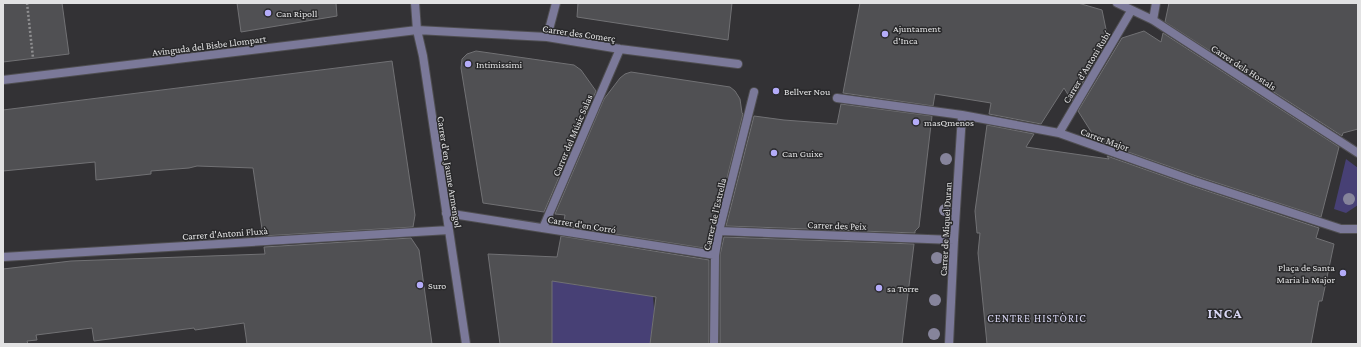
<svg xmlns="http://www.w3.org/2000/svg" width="1361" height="347" viewBox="0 0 1361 347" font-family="'Crimson Pro',serif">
  <rect width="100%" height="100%" fill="#333235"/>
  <path fill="#474075" d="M 1346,159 L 1358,168 L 1358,205 L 1346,213 L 1334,209 Z
    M 552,280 L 576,285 L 653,295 L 654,311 L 650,344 L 552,344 Z"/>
  <path fill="#505053" stroke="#717174" d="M 3,3 L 62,3 L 69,54 L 3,62 Z
    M 237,3 L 336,3 L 337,16 L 241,32 Z
    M 578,3 L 732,3 L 728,40 L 577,17 Z
    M 860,3 L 1078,3 L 1102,10 L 1108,39 L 1072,101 L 1064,88 L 1041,124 L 989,114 L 991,103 L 935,94 L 933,106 L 843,93 Z
    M 1169,3 L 1358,3 L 1358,129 L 1343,133 L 1342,136 L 1165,22 Z
    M 1144,31 L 1161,42 L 1163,33 L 1339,147 L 1321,217 L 1196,176 L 1097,141 L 1078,111 L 1122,38 Z
    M 476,51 L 574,65 L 581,70 L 596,91 L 544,212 L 483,203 L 461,68 L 462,59 L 467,54 Z
    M 392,61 L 415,215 L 413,227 L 263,236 L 253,168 L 197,166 L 189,168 L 151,171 L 151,174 L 96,180 L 95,162 L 3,171 L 3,110 Z
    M 631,72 L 730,87 L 735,91 L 740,99 L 742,113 L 743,114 L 714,230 L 710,249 L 563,226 L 565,215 L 555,214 L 604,99 L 620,78 L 625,74 Z
    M 841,104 L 932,116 L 919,227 L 915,231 L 915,233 L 726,226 L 754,116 L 784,120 L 837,124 Z
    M 987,125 L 1034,134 L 1026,147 L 1109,159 L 1107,156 L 1192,186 L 1319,228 L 1316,238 L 1334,244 L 1322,301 L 1319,301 L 1311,344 L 987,344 L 978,253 L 980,233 L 977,233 L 975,211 Z
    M 561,236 L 709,260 L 709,344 L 650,344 L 656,297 L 552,281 L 552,344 L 500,344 L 488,254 L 557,257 Z
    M 724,237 L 914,244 L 902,344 L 720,344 L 720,255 Z
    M 411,238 L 419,250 L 432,344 L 247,344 L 244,323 L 195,330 L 194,328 L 94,341 L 92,328 L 36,335 L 37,340 L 27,341 L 28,344 L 3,344 L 3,269 L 71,261 L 265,254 L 264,247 Z"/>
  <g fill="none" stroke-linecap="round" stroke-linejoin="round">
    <defs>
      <path id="street" d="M 415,3 L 417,30 L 423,56 L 466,344
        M 1117,3 L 1153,20 L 1358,153
        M 1153,20 L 1156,3
        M 547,37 L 556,3
        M 3,80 L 417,30 L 547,37 L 620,49 L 738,64
        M 837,98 L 962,115 L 1059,133 L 1194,181 L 1341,229 L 1358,229
        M 1059,133 L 1131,11
        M 446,213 L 715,255
        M 543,228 L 620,49
        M 719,231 L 954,240
        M 3,257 L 449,230
        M 714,344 L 715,255 L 719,231 L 754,92
        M 949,344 L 954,240 L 962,115"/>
    </defs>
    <use href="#street" stroke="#4f4e51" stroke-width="10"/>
    <path stroke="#8e8e90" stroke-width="2.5" stroke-dasharray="2 2" stroke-linecap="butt" d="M 27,3 L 33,58"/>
    <use href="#street" stroke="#7b7999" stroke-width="8"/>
  </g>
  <g fill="#86849b">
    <circle cx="946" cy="159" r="6"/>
    <circle cx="1349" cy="199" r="6"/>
    <circle cx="945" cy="210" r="6"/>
    <circle cx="937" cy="258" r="6"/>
    <circle cx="935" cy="300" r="6"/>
    <circle cx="934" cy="334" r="6"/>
  </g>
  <g fill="#b4acf9" stroke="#29292b" stroke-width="1.5">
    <circle cx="268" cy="13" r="4"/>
    <circle cx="885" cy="34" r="4"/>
    <circle cx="468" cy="64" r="4"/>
    <circle cx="776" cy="91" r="4"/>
    <circle cx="916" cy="122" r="4"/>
    <circle cx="774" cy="153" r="4"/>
    <circle cx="1343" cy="273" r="4"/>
    <circle cx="420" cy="285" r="4"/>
    <circle cx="879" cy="288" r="4"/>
  </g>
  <g text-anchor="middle" stroke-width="3" stroke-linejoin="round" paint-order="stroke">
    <g font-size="10" fill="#e2e2e3" stroke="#29292b" text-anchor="start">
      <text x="276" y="17">Can Ripoll</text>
      <text x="893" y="32">Ajuntament<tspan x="893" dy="12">d'Inca</tspan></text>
      <text x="476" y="68">Intimissimi</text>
      <text x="784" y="95">Bellver Nou</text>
      <text x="924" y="126">masQmenos</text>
      <text x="782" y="157">Can Guixe</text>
      <text x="1335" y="271" text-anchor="end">Plaça de Santa<tspan x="1335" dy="12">Maria la Major</tspan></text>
      <text x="428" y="289">Suro</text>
      <text x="887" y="292">sa Torre</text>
    </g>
    <g font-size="10" fill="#e2e2e3" stroke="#29292b">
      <text transform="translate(579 33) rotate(8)" y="4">Carrer des Comerç</text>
      <text transform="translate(209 45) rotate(-7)" y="4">Avinguda del Bisbe Llompart</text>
      <text transform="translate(1086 67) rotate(-59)" y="4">Carrer d'Antoni Rubí</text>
      <text transform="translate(1244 67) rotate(33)" y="4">Carrer dels Hostals</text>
      <text transform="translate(572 135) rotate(-67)" y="4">Carrer del Músic Salas</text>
      <text transform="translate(1105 139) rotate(20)" y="4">Carrer Major</text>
      <text transform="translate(450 172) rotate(81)" y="4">Carrer d'en Jaume Armengol</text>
      <text transform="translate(714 214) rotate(-77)" y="4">Carrer de l'Estrella</text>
      <text transform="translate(582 224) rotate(9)" y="4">Carrer d'en Corró</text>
      <text transform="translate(837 225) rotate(2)" y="4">Carrer des Peix</text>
      <text transform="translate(945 229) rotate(-87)" y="4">Carrer de Miquel Duran</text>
      <text transform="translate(225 233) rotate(-4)" y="4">Carrer d'Antoni Fluxà</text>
    </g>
    <g font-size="11" letter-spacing="1" fill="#d9d7f4" stroke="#29292b">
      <text x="1037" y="322">CENTRE HISTÒRIC</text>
    </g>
    <g font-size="14" font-weight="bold" letter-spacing="1" fill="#d9d7f4" stroke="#29292b">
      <text x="1225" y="318">INCA</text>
    </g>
  </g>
  <rect width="1361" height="347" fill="none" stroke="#e2e2e3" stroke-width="8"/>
</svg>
